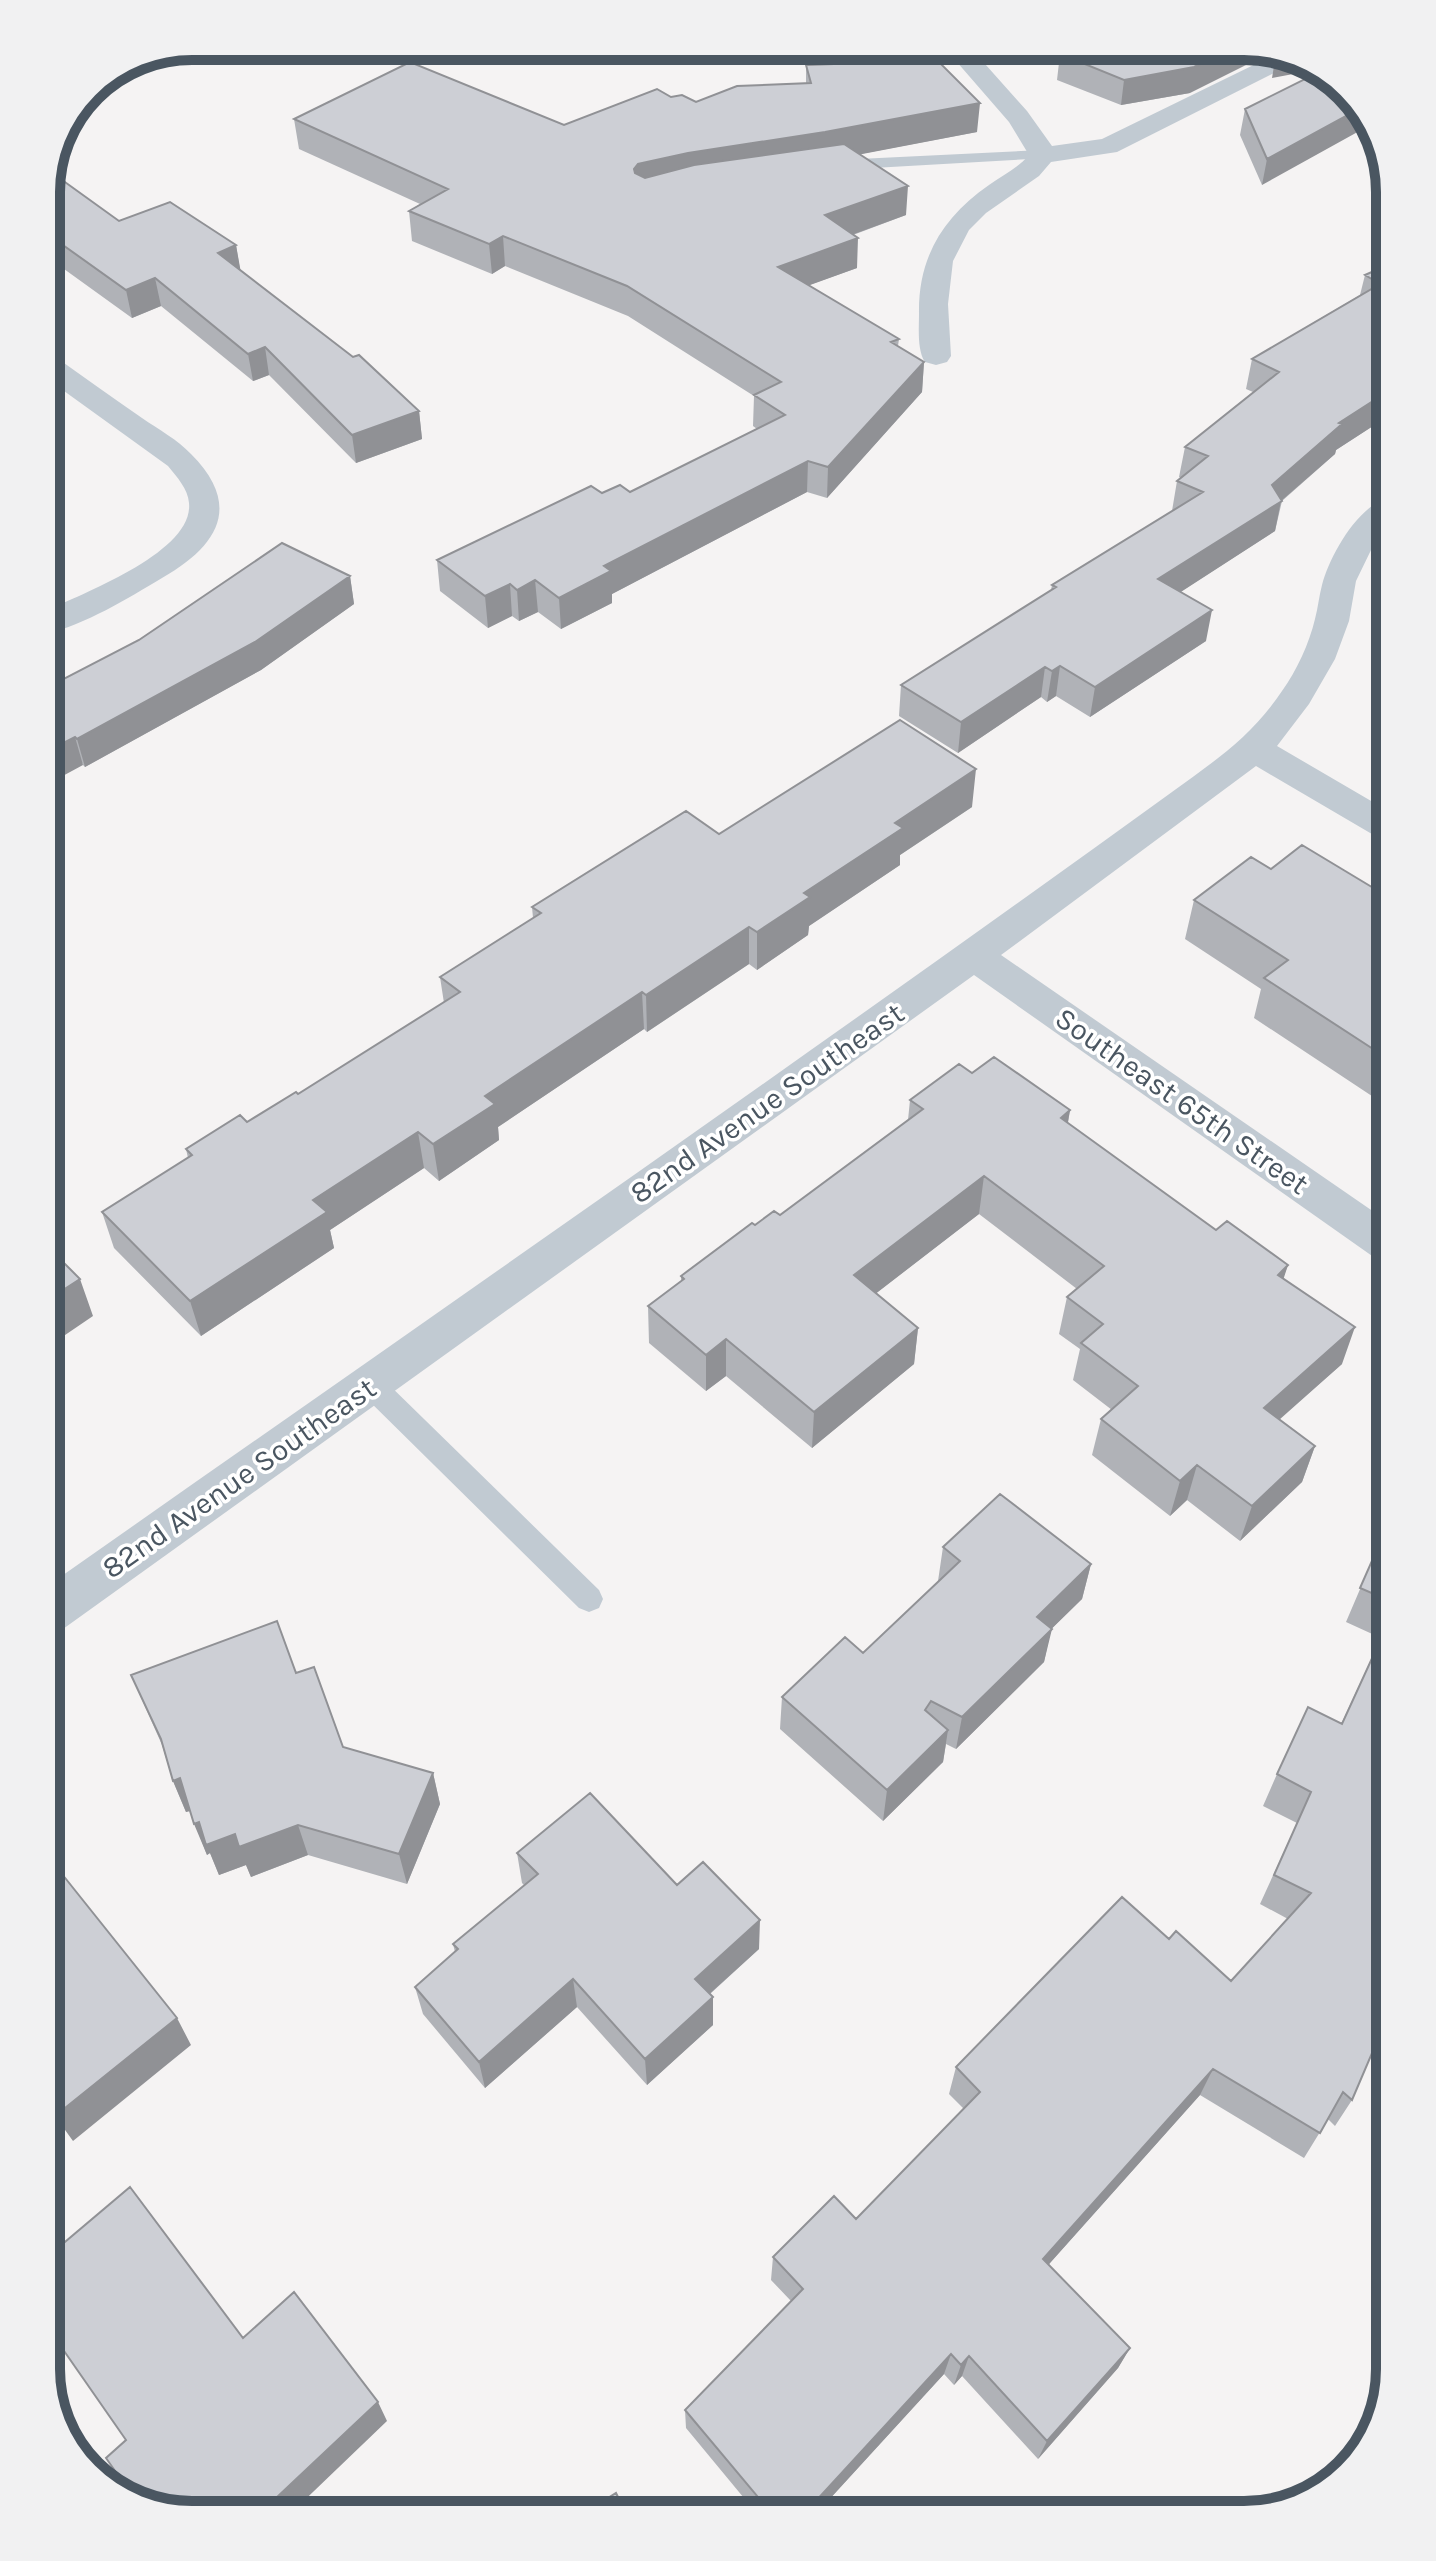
<svg xmlns="http://www.w3.org/2000/svg" width="1436" height="2561" viewBox="0 0 1436 2561" font-family="Karla,sans-serif">
  <rect width="100%" height="100%" fill="#f5f3f3"/>
  <g fill="none" stroke-linecap="round" stroke-linejoin="round">
    <path fill="#c1cad2" fill-rule="evenodd" d="M 1042,150 L 1050,155 L 1048,158 L 838,170 L 830,165 L 838,160 Z
      M 371,1374 L 381,1377 L 599,1590 L 603,1599 L 599,1608 L 589,1612 L 579,1608 L 361,1393 L 358,1385 L 361,1377 Z"/>
    <path fill="#c1cad2" fill-rule="evenodd" d="M 943,46 L 969,46 L 1027,111 L 1052,146 L 1102,139 L 1276,54 L 1298,61 L 1117,152 L 1051,162 L 1039,176 L 986,213 L 969,230 L 953,261 L 948,304 L 951,356 L 947,362 L 936,365 L 925,362 C 917,350 919,329 919,314 C 918,257 943,217 989,185 C 1003,175 1018,168 1029,155 L 1009,122 Z
      M 46,355 L 57,358 C 85,378 113,398 142,418 C 158,429 178,440 191,454 C 243,506 218,546 162,578 C 127,599 86,624 46,634 L 46,611 C 83,593 194,552 189,503 C 188,489 177,477 168,466 L 46,378 Z
      M 1390,497 L 1390,525 L 1372,548 L 1356,581 L 1349,621 L 1335,659 L 1309,704 L 1277,746 L 1390,812 L 1390,840 L 1377,837 L 1256,766 L 1001,955 L 1390,1223 L 1390,1263 L 1375,1258 L 974,975 L 63,1629 L 46,1636 L 46,1587 C 422,1323 800,1061 1172,792 C 1216,760 1251,737 1282,691 C 1297,670 1309,644 1315,619 C 1318,608 1319,596 1322,585 C 1330,555 1358,505 1390,497 Z"/>
    <path fill="#c1cbd6" fill-rule="evenodd" d="M 303,46 L 601,46 L 597,51 L 588,54 L 179,65 L 129,70 L 120,68 C 163,40 252,47 303,46 Z"/>
  </g>
  <path fill="#b0b2b7" d="M 1060,54 L 1190,93 L 1121,105 L 1057,80 Z
    M 832,57 L 977,132 L 860,154 L 906,215 L 853,235 L 857,268 L 809,285 L 899,339 L 898,346 L 924,362 L 922,392 L 827,498 L 807,492 L 612,594 L 612,603 L 561,629 L 538,612 L 519,621 L 512,616 L 488,628 L 440,591 L 437,560 L 602,493 L 630,492 L 757,429 L 753,426 L 754,396 L 628,316 L 505,266 L 492,274 L 412,241 L 409,211 L 420,204 L 299,149 L 294,119 L 564,125 L 671,97 L 696,102 L 806,83 L 806,65 L 831,64 Z
    M 1323,70 L 1262,185 L 1240,135 L 1245,109 Z
    M 46,183 L 119,221 L 236,245 L 240,270 L 419,411 L 422,439 L 356,463 L 269,375 L 253,381 L 161,306 L 132,318 L 46,256 Z
    M 1390,264 L 1390,415 L 1336,450 L 1335,454 L 1282,501 L 1275,531 L 1180,592 L 1206,641 L 1090,717 L 1056,696 L 1047,702 L 1041,697 L 958,753 L 899,716 L 901,685 L 1051,590 L 1052,585 L 1172,511 L 1177,481 L 1181,478 L 1179,477 L 1185,447 L 1253,392 L 1246,389 L 1252,359 L 1360,295 L 1365,275 Z
    M 350,576 L 354,604 L 261,670 L 85,767 L 83,765 L 46,688 Z
    M 972,807 L 900,855 L 900,865 L 809,926 L 808,935 L 757,970 L 749,964 L 647,1032 L 644,1029 L 498,1127 L 499,1140 L 439,1181 L 424,1168 L 330,1230 L 334,1248 L 201,1336 L 114,1248 L 102,1212 L 188,1158 L 186,1149 L 247,1122 L 298,1094 L 444,1003 L 440,977 L 533,918 L 532,907 L 719,834 Z
    M 1271,869 L 1390,898 L 1390,1108 L 1254,1018 L 1261,989 L 1185,939 L 1194,900 Z
    M 972,1073 L 1070,1110 L 1068,1123 L 1216,1230 L 1288,1265 L 1283,1278 L 1342,1364 L 1279,1419 L 1315,1446 L 1302,1482 L 1240,1541 L 1187,1500 L 1170,1516 L 1092,1455 L 1101,1419 L 1112,1410 L 1073,1380 L 1080,1349 L 1059,1334 L 1067,1297 L 1077,1289 L 979,1214 L 876,1293 L 918,1328 L 914,1364 L 812,1448 L 726,1376 L 706,1391 L 649,1343 L 648,1306 L 681,1281 L 681,1276 L 755,1225 L 780,1215 L 908,1120 L 910,1100 Z
    M 1390,1519 L 1390,2011 L 1352,2100 L 1335,2126 L 1328,2119 L 1304,2158 L 1200,2095 L 1048,2265 L 1130,2348 L 1118,2368 L 1038,2459 L 962,2376 L 954,2385 L 944,2374 L 815,2515 L 758,2515 L 686,2428 L 685,2410 L 791,2301 L 771,2280 L 773,2257 L 856,2219 L 964,2109 L 949,2094 L 956,2067 L 1169,1939 L 1231,1981 L 1288,1919 L 1260,1904 L 1297,1823 L 1263,1806 L 1277,1774 L 1341,1724 L 1381,1638 L 1346,1622 Z
    M 943,1547 L 1091,1564 L 1082,1599 L 1051,1629 L 1044,1662 L 956,1749 L 946,1744 L 943,1762 L 883,1821 L 780,1729 L 782,1697 L 863,1653 L 939,1582 L 938,1581 Z
    M 296,1673 L 343,1747 L 433,1773 L 440,1804 L 407,1884 L 308,1855 L 251,1877 L 246,1865 L 219,1875 L 210,1853 L 207,1855 L 190,1811 L 186,1812 L 173,1781 L 162,1745 L 131,1675 Z
    M 517,1853 L 677,1885 L 759,1949 L 710,1994 L 713,2025 L 647,2085 L 577,2007 L 485,2088 L 423,2014 L 415,1987 L 455,1952 L 453,1944 L 524,1885 L 522,1883 Z"/>
  <path fill="#909195" d="M 1237,46 L 1254,46 L 1272,52 L 1190,93 L 1121,105 L 1124,80 Z
    M 1276,54 L 1320,69 L 1272,78 Z
    M 980,103 L 977,132 L 634,198 L 634,169 L 638,164 L 688,153 Z
    M 1359,109 L 1372,124 L 1262,185 L 1267,159 Z
    M 908,186 L 906,215 L 824,245 L 825,215 Z
    M 503,236 L 505,266 L 492,274 L 489,244 Z
    M 858,238 L 857,268 L 777,297 L 778,267 Z
    M 236,245 L 241,273 L 218,253 Z
    M 155,278 L 161,306 L 132,318 L 126,290 Z
    M 265,347 L 269,375 L 253,381 L 248,354 Z
    M 924,362 L 922,392 L 827,498 L 828,467 Z
    M 1390,390 L 1390,415 L 1336,450 L 1335,454 L 1281,501 L 1275,531 L 1153,610 L 1158,579 L 1272,485 L 1339,423 Z
    M 419,411 L 422,439 L 356,463 L 352,435 Z
    M 808,461 L 807,492 L 612,594 L 612,603 L 561,629 L 559,598 L 604,566 Z
    M 350,576 L 354,604 L 261,670 L 85,767 L 77,739 Z
    M 535,580 L 538,612 L 519,621 L 517,590 Z
    M 510,584 L 512,616 L 488,628 L 485,596 Z
    M 1212,610 L 1206,641 L 1090,717 L 1095,687 Z
    M 1060,666 L 1056,696 L 1047,702 L 1052,671 Z
    M 1045,667 L 1041,697 L 958,753 L 961,722 Z
    M 75,737 L 83,765 L 46,785 L 46,752 Z
    M 976,769 L 972,807 L 900,855 L 900,865 L 809,926 L 808,935 L 757,970 L 757,932 L 804,893 L 895,823 Z
    M 749,927 L 749,964 L 647,1032 L 646,995 Z
    M 642,992 L 644,1029 L 498,1127 L 499,1140 L 439,1181 L 433,1144 L 485,1096 Z
    M 1070,1110 L 1063,1149 L 1061,1118 Z
    M 418,1132 L 424,1168 L 330,1230 L 334,1248 L 201,1336 L 190,1301 L 313,1200 Z
    M 984,1176 L 979,1214 L 852,1312 L 854,1275 Z
    M 1288,1265 L 1276,1302 L 1278,1275 Z
    M 80,1279 L 93,1316 L 46,1348 L 46,1301 Z
    M 1355,1327 L 1342,1364 L 1252,1444 L 1264,1408 Z
    M 918,1328 L 914,1364 L 812,1448 L 814,1412 Z
    M 726,1339 L 726,1376 L 706,1391 L 706,1355 Z
    M 1315,1446 L 1302,1482 L 1240,1541 L 1252,1506 Z
    M 1197,1465 L 1187,1500 L 1170,1516 L 1180,1481 Z
    M 1091,1564 L 1082,1599 L 1030,1650 L 1037,1617 Z
    M 1052,1629 L 1044,1662 L 956,1749 L 962,1717 Z
    M 948,1730 L 943,1762 L 883,1821 L 887,1790 Z
    M 433,1773 L 440,1804 L 407,1884 L 399,1854 Z
    M 180,1778 L 193,1810 L 186,1812 L 173,1781 Z
    M 199,1822 L 235,1834 L 298,1825 L 308,1855 L 251,1877 L 246,1865 L 219,1875 L 210,1853 L 207,1855 L 194,1824 Z
    M 760,1920 L 759,1949 L 695,2007 L 695,1979 Z
    M 573,1979 L 577,2007 L 485,2088 L 479,2062 Z
    M 713,1997 L 713,2025 L 647,2085 L 645,2059 Z
    M 177,2018 L 191,2045 L 73,2141 L 55,2116 Z
    M 1213,2069 L 1200,2095 L 1034,2281 L 1043,2259 Z
    M 1130,2348 L 1118,2368 L 1038,2459 L 1047,2441 Z
    M 951,2354 L 944,2374 L 815,2515 L 803,2515 Z
    M 969,2356 L 962,2376 L 954,2385 L 961,2365 Z
    M 378,2402 L 387,2421 L 289,2515 L 258,2515 Z"/>
  <path fill="#cdcfd5" stroke="#909195" stroke-width="2" d="M 1077,46 L 1237,46 L 1194,67 L 1124,80 L 1060,54 Z
    M 913,54 L 940,63 L 980,103 L 825,132 L 688,153 L 638,164 L 634,169 L 635,173 L 645,178 L 694,165 L 844,144 L 908,186 L 825,215 L 858,238 L 778,267 L 899,339 L 891,342 L 924,362 L 828,467 L 808,461 L 604,566 L 611,571 L 559,598 L 535,580 L 517,590 L 510,584 L 485,596 L 437,560 L 591,486 L 602,493 L 620,485 L 630,492 L 785,415 L 754,395 L 781,382 L 627,286 L 503,236 L 489,244 L 409,211 L 448,189 L 294,119 L 410,62 L 564,125 L 657,89 L 671,97 L 682,95 L 696,102 L 737,86 L 811,83 L 806,65 L 833,64 L 832,57 Z
    M 1323,70 L 1326,71 L 1359,109 L 1267,159 L 1245,109 Z
    M 51,172 L 119,221 L 170,202 L 236,245 L 218,253 L 353,357 L 359,355 L 419,411 L 352,435 L 265,347 L 248,354 L 155,278 L 126,290 L 46,233 L 46,183 Z
    M 1390,264 L 1390,390 L 1339,423 L 1342,424 L 1272,485 L 1282,501 L 1158,579 L 1212,610 L 1095,687 L 1060,666 L 1052,671 L 1045,667 L 961,722 L 901,685 L 1056,587 L 1052,585 L 1203,492 L 1177,481 L 1208,456 L 1185,447 L 1279,372 L 1252,359 L 1380,284 L 1365,275 Z
    M 282,543 L 350,576 L 255,642 L 77,739 L 75,737 L 46,752 L 46,688 L 139,640 Z
    M 900,720 L 976,769 L 895,823 L 903,828 L 804,893 L 810,897 L 757,932 L 749,927 L 646,995 L 642,992 L 485,1096 L 495,1104 L 433,1144 L 418,1132 L 313,1200 L 327,1212 L 190,1301 L 102,1212 L 192,1155 L 186,1149 L 240,1115 L 247,1122 L 296,1092 L 298,1094 L 460,992 L 440,977 L 541,913 L 532,907 L 686,811 L 719,834 Z
    M 1302,845 L 1390,898 L 1390,1060 L 1264,978 L 1288,960 L 1194,900 L 1251,857 L 1271,869 Z
    M 994,1057 L 1070,1110 L 1061,1118 L 1216,1230 L 1227,1221 L 1288,1265 L 1278,1275 L 1355,1327 L 1264,1408 L 1315,1446 L 1252,1506 L 1197,1465 L 1180,1481 L 1101,1419 L 1138,1386 L 1081,1343 L 1103,1324 L 1067,1297 L 1104,1266 L 984,1176 L 854,1275 L 918,1328 L 814,1412 L 726,1339 L 706,1355 L 648,1306 L 684,1279 L 681,1276 L 752,1223 L 755,1225 L 774,1211 L 780,1215 L 923,1109 L 910,1100 L 959,1064 L 972,1073 Z
    M 46,1245 L 80,1279 L 46,1301 Z
    M 1000,1494 L 1091,1564 L 1037,1617 L 1052,1629 L 962,1717 L 931,1701 L 925,1710 L 948,1730 L 887,1790 L 782,1697 L 845,1637 L 863,1653 L 960,1561 L 943,1547 Z
    M 1390,1520 L 1390,1601 L 1360,1588 Z
    M 1390,1619 L 1390,2011 L 1352,2100 L 1343,2092 L 1320,2133 L 1213,2069 L 1043,2259 L 1130,2348 L 1047,2441 L 969,2356 L 961,2365 L 951,2354 L 803,2515 L 773,2515 L 685,2410 L 803,2289 L 773,2257 L 834,2196 L 856,2219 L 980,2092 L 956,2067 L 1122,1897 L 1169,1939 L 1176,1931 L 1231,1981 L 1311,1893 L 1274,1875 L 1311,1792 L 1277,1774 L 1308,1707 L 1342,1724 Z
    M 277,1621 L 296,1673 L 314,1667 L 343,1747 L 433,1773 L 399,1854 L 298,1825 L 239,1847 L 235,1834 L 206,1845 L 199,1822 L 194,1824 L 180,1778 L 173,1781 L 161,1739 L 131,1675 Z
    M 590,1793 L 677,1885 L 703,1862 L 760,1920 L 695,1979 L 713,1997 L 645,2059 L 573,1979 L 479,2062 L 415,1987 L 458,1949 L 453,1944 L 538,1874 L 517,1853 Z
    M 46,1854 L 177,2018 L 55,2116 L 46,2103 Z
    M 130,2187 L 243,2338 L 294,2292 L 378,2402 L 258,2515 L 183,2515 L 134,2498 L 106,2458 L 126,2440 L 46,2325 L 46,2258 Z
    M 616,2493 L 627,2515 L 581,2515 Z"/>
  <g text-anchor="middle" stroke-width="7" stroke-linejoin="round" paint-order="stroke">
    <g font-size="30" fill="#4a5661" stroke="#fff">
      <text transform="translate(1182 1101) rotate(35)" y="10">Southeast 65th Street</text>
      <text transform="translate(767 1103) rotate(-35)" y="10">82nd Avenue Southeast</text>
      <text transform="translate(239 1478) rotate(-35)" y="10">82nd Avenue Southeast</text>
    </g>
  </g>
  <path d="M0 0H1436V2561H0ZM192 60H1244A132 132 0 0 1 1376 192V2369A132 132 0 0 1 1244 2501H192A132 132 0 0 1 60 2369V192A132 132 0 0 1 192 60Z" fill="#f1f1f2" fill-rule="evenodd"/>
  <path fill="none" stroke="#4a5661" stroke-width="10" d="M192 60H1244A132 132 0 0 1 1376 192V2369A132 132 0 0 1 1244 2501H192A132 132 0 0 1 60 2369V192A132 132 0 0 1 192 60Z"/>
</svg>
